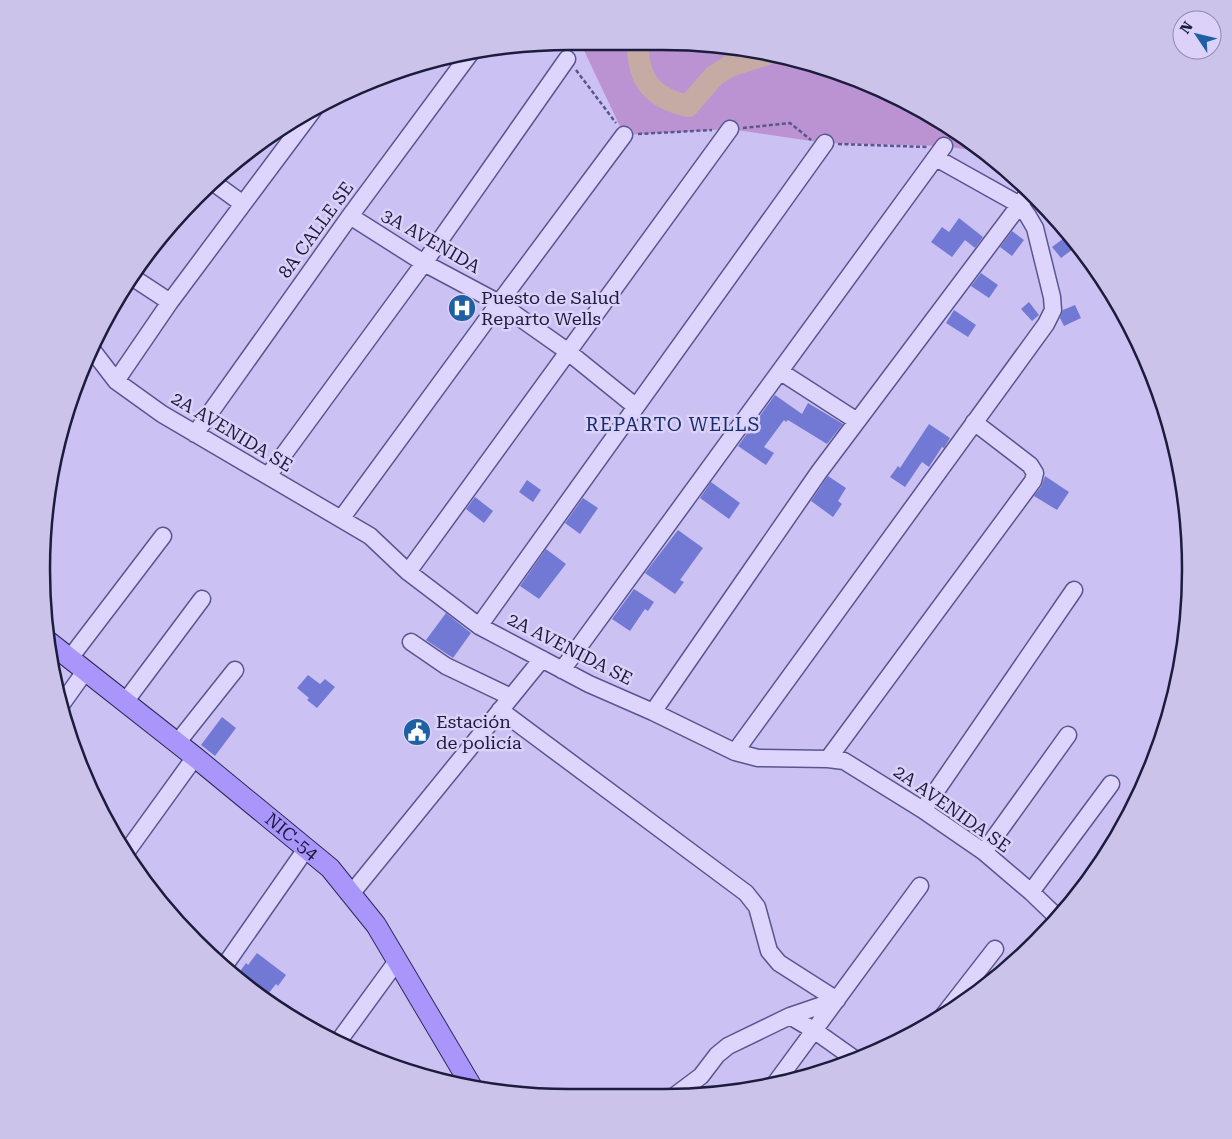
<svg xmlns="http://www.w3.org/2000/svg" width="1232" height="1139" viewBox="0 0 1232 1139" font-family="'Roboto Serif',serif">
  <rect width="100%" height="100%" fill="#ccc1f3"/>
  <path fill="#bb93d2" d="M 580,42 L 766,51 L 865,82 L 956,130 L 983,152 L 944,146 L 825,143 L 730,129 L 624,135 Z"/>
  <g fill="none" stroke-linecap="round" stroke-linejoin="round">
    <path stroke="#c5aba4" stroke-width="22" d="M 638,45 C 638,81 653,98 688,106 L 714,76 L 730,66 L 770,53"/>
  </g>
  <path fill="#7279d5" d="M 959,218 L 983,237 L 975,248 L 965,240 L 952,257 L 931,242 L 942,227 L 949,232 Z
    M 1012,231 L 1024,240 L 1012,256 L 1000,247 Z
    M 1068,235 L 1077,246 L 1061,258 L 1052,247 Z
    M 981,273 L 998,285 L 989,298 L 971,286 Z
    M 1029,302 L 1039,315 L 1032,321 L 1021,309 Z
    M 1075,305 L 1081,318 L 1064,326 L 1060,318 L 1063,310 Z
    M 954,310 L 976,325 L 968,337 L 946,323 Z
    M 775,395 L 802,414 L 808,403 L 843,424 L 827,444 L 788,420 L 786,422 L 784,420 L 764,447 L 774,453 L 766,465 L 738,446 Z
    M 929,424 L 950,438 L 944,448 L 942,447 L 929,467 L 922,462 L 905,487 L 890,477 L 898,466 L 900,468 Z
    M 828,476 L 846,488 L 838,501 L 842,504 L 833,517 L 811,501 Z
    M 1045,476 L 1069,492 L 1057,510 L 1034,496 L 1041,487 Z
    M 527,480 L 541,490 L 533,502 L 519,492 Z
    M 711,482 L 740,503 L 729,519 L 700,498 Z
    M 475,497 L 493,511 L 484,523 L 466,509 Z
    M 583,498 L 598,508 L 580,534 L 565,523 Z
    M 678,530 L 703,548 L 680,580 L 684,582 L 675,594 L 645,573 Z
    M 546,549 L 566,564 L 539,599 L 520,586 Z
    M 634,589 L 654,602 L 648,611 L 645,609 L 630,631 L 612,619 Z
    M 446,613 L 471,633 L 453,658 L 426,640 Z
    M 308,675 L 320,684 L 325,679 L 335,687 L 317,708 L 307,700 L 309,698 L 297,688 Z
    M 222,717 L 236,728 L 215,756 L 201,745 Z
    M 257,953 L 286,975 L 278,986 L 276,984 L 265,998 L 236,977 L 246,963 L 248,965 Z"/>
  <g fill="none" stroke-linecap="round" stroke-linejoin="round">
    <defs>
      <path id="minor" d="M 214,183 L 243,204
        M 350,216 L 424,263 L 499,303 L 567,351 L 635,406
        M 132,277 L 170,302
        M 93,351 L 116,381 L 162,414 L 370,536 L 408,572 L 479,626 L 589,684 L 653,712 L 735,752 L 758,758 L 828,759 L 844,761 L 923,810 L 984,852 L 1031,892 L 1057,917
        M 781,372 L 857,421
        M 116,381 L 170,302 L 314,109
        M 195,434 L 350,216 L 472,51
        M 268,476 L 424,263 L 567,59
        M 341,519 L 499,303 L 624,135
        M 408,572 L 730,129
        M 479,626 L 825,143
        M 411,642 L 446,666 L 511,697
        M 70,658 L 163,536
        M 562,670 L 944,146
        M 125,702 L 202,599
        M 61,705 L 86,670
        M 500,710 L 746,893 L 757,907 L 769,951 L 779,963 L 837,1000
        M 653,712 L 819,472 L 1030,191
        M 177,743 L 235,670
        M 735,752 L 1046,324 L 1053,310 L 1052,297 L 1035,228 L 1028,216 L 1020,205 L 936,158
        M 828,759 L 1033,481 L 1035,473 L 1030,465 L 974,422
        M 923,810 L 1074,590
        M 984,852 L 1068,735
        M 125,854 L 195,757
        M 1031,892 L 1111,784
        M 351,894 L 542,659
        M 223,968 L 306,849
        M 790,1016 L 837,1000
        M 943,1016 L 995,949
        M 338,1042 L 397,961
        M 774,1085 L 920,886
        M 673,1097 L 701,1076 L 717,1055 L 728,1046 L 790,1016 L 815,1031 L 856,1060"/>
      <g id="major">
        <path id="s1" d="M 49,642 L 195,757 L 330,868 L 376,925 L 472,1087"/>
      </g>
    </defs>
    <use href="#minor" stroke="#59568f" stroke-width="19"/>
    <use href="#major" stroke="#2b2b5c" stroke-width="22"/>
    <path stroke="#59568f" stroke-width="2.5" stroke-dasharray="4 2.5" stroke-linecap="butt" d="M 576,70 L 616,123
      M 743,128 L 790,123 L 811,140
      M 638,134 L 712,130
      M 838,144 L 927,147"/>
    <use href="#minor" stroke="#ded5fc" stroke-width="16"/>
    <use href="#major" stroke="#aa95fa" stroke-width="20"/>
  </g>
  <defs>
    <symbol id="hospital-disc" viewBox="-11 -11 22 22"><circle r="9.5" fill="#1f60a5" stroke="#dbd1f9"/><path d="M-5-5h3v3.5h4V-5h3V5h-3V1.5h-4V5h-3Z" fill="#fff"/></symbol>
    <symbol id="civic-disc" viewBox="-11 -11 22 22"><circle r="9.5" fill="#1f60a5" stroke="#dbd1f9"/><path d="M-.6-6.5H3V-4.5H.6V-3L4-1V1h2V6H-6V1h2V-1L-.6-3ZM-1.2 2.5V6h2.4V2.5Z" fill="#fff"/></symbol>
  </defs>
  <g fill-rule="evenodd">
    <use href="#hospital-disc" x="446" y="292" width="32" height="32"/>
    <use href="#civic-disc" x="401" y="716" width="32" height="32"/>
  </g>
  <g text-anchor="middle" stroke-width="5" stroke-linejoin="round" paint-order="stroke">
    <g font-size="18" fill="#1c1c3d" stroke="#dbd1f9">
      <text transform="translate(316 230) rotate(-54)" y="6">8A CALLE SE</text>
      <text transform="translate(431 241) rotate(30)" y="6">3A AVENIDA</text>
      <text transform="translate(232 432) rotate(31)" y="6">2A AVENIDA SE</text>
      <text transform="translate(570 649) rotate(27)" y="6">2A AVENIDA SE</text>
      <text transform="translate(952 809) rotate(35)" y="6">2A AVENIDA SE</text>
      <text dy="6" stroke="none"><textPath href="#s1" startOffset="311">NIC-54</textPath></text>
    </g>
    <g font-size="18" fill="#1c1c3d" stroke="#dbd1f9" text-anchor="start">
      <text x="481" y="304">Puesto de Salud<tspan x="481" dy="21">Reparto Wells</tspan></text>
      <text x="436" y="728">Estación<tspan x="436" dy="21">de policía</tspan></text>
    </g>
    <g font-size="19" letter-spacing="1" fill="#162e6e" stroke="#dbd1f9">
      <text x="673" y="431">REPARTO WELLS</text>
    </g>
  </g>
  <path d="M0 0H1232V1139H0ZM569 50H663A519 519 0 0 1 1182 569V570A519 519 0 0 1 663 1089H569A519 519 0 0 1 50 570V569A519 519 0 0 1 569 50Z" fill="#ccc3ea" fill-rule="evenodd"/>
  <path fill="none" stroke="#1c1c3d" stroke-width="2.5" d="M569 50H663A519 519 0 0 1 1182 569V570A519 519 0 0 1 663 1089H569A519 519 0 0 1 50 570V569A519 519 0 0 1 569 50Z"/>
  <g transform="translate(1197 35) rotate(305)"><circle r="24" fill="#dbd1f9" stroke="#8f89ae"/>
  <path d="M0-4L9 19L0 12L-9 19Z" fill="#1f60a5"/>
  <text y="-8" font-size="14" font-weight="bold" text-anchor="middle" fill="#1c1c3d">N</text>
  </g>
</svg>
